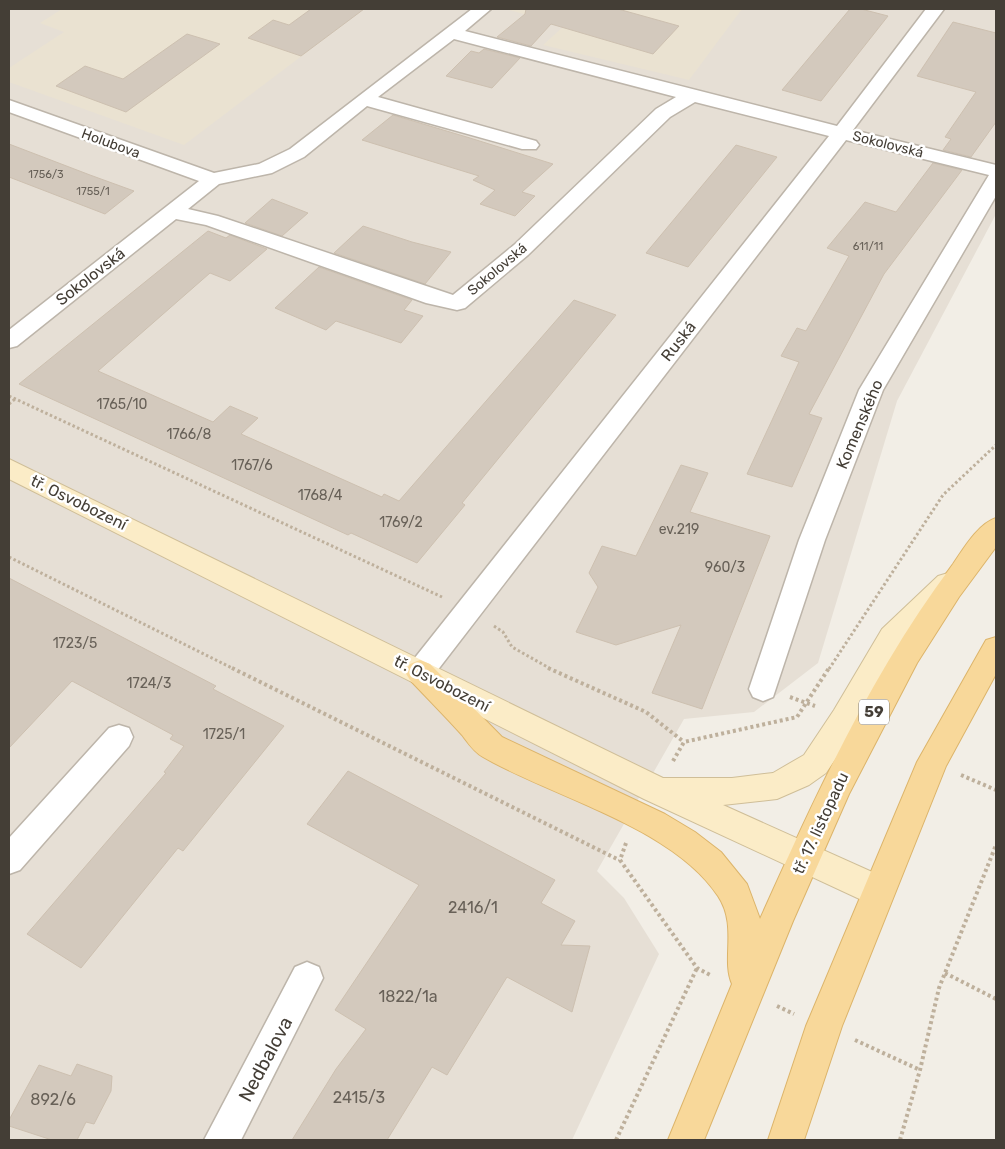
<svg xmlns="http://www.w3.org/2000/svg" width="1005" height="1149" viewBox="0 0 1005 1149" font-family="Rubik,sans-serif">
  <rect width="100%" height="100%" fill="#f2eee6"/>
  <path fill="#e6dfd5" d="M 9,9 L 996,9 L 996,214 L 897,401 L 818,663 L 754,712 L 684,719 L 597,871 L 624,898 L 659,954 L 572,1140 L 9,1140 Z"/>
  <path fill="#eae2d1" d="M 62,9 L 364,9 L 184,145 L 9,82 L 9,68 L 64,32 L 40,23 Z
    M 506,9 L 742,9 L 689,80 L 543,45 L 564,26 Z"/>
  <path fill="#d3c9bd" stroke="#cdc0b0" d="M 311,9 L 364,9 L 301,56 L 248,38 L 273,20 L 289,25 Z
    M 526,9 L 618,9 L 679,26 L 653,54 L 551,24 L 531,46 L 497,37 L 525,14 Z
    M 850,9 L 861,9 L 888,16 L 821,101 L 782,90 Z
    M 953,22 L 996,33 L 996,122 L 971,157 L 943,150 L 951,139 L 945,137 L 976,92 L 917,76 Z
    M 187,34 L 220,44 L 126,112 L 56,86 L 85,66 L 123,79 Z
    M 484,49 L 520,58 L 492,88 L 446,76 L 471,51 L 479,53 Z
    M 393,115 L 470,138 L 553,164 L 522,192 L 535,196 L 515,216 L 480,204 L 495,190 L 473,180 L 479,176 L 362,140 Z
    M 9,144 L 90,175 L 134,191 L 105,214 L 9,177 Z
    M 736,145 L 777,157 L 688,267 L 646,253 Z
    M 933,163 L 962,170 L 884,274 L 809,414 L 822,418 L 792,487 L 747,474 L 799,362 L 781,356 L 797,328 L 806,331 L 849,256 L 827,248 L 865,202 L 896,212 Z
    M 272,199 L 308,213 L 282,236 L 245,223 Z
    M 363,226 L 412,242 L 451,252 L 425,284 L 334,253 Z
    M 208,231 L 226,238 L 230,235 L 267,249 L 230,281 L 210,273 L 98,371 L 213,422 L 230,406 L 258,418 L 241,434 L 382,497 L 384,494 L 399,501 L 574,300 L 616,315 L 462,503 L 465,505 L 417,563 L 351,533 L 348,535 L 19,384 Z
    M 319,267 L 412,300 L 404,310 L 423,316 L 401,343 L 336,321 L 326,330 L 275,308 Z
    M 681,465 L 708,473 L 690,512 L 770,536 L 702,709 L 652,693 L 681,625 L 616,645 L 576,632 L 598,587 L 589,573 L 602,546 L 636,556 Z
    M 9,578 L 216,686 L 213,689 L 284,726 L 183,851 L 178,848 L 81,968 L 27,934 L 166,773 L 164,772 L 184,746 L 170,739 L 173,735 L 72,681 L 9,748 Z
    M 348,771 L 555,880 L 541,903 L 575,921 L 561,945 L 590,946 L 572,1012 L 507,977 L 447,1075 L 432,1067 L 387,1140 L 292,1140 L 336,1069 L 366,1029 L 335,1010 L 419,885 L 307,824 Z
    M 77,1064 L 112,1076 L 111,1091 L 94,1124 L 86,1122 L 77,1140 L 52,1140 L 9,1126 L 9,1120 L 39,1065 L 71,1076 Z"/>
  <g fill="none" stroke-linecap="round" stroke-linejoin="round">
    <defs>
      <path id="street" d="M 472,9 L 491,9 L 465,31 L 837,126 L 926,9 L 944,9 L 853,130 L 996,165 L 996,196 L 883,390 L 825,540 L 773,697 L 763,701 L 753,697 L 749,689 L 799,540 L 859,390 L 989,175 L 846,140 L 430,680 L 420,683 L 410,680 L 406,672 L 410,664 L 829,136 L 695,102 L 670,117 L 528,255 L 465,308 L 457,310 L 426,303 L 206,225 L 176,219 L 17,346 L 9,348 L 9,330 L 199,181 L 9,112 L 9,100 L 214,173 L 259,164 L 290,149 ZM 454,39 L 676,97 L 656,109 L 514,245 L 453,295 L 218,216 L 188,209 L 219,184 L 272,173 L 304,157 L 367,106 L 522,149 L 536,149 L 539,145 L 536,141 L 378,97 Z
        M 119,725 L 129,728 L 133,737 L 129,746 L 20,870 L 9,874 L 9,838 L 109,728 Z
        M 307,962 L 319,967 L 323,978 L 241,1140 L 204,1140 L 295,967 Z"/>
      <path id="secondary" d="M 9,459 L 663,778 L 732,778 L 773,773 L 804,755 L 834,710 L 882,629 L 938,576 L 948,573 L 958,576 L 962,584 L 958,592 L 902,645 L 856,728 L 826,773 L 809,785 L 777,799 L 723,805 L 890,880 L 894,891 L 890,902 L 878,906 L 866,902 L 644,799 L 9,479 Z"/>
      <path id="primary" d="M 996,518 L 996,547 L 959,597 L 917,663 L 849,794 L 793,921 L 704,1140 L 668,1140 L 732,984 C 721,959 738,926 718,896 C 673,827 552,797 483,757 C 474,752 468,743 462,735 C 445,716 427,698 410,680 L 405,672 L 410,664 L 420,660 L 430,664 L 502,737 L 665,814 L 695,832 L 721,852 L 747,884 L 760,919 C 815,796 872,672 953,564 C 964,548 978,524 996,518 Z
        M 996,637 L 996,674 L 946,766 L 842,1026 L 804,1140 L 768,1140 L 806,1026 L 917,762 L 986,640 Z"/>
    </defs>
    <use href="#street" stroke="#bdb5aa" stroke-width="3"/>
    <use href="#secondary" stroke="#cfbe98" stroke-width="2"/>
    <use href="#primary" stroke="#dcb46a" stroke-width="2"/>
    <path stroke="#beb09c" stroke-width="3" stroke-dasharray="2.5 2.5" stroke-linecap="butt" d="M 9,396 L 442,597
      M 9,404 L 15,399
      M 9,557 L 234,669
      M 494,626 L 503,632 L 512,647 L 551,669
      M 829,669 L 943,495 L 996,445"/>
    <path stroke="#beb09c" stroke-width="4" stroke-dasharray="3 3" stroke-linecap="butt" d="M 232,668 L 619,860
      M 548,668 L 646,712 L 684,742
      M 790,697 L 815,706
      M 673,761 L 684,742 L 797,717 L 829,668
      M 961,775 L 996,790
      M 626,843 L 620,860 L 697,968 L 712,976
      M 945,973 L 996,999
      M 777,1006 L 794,1014
      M 855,1040 L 920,1070
      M 616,1140 L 697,968
      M 900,1140 L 920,1070 L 939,988 L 996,845"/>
    <use href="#street" fill="#fff" fill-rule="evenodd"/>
    <use href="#secondary" fill="#fbecc7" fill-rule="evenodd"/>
    <use href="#primary" fill="#f8d89a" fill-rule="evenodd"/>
  </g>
  <g text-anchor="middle" stroke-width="5" stroke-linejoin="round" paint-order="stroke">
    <g font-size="11" fill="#686158">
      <text x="46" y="178">1756/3</text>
      <text x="93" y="195">1755/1</text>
      <text x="868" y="250">611/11</text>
    </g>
    <g font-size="14" fill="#443e36" stroke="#fff">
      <text transform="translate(111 143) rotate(20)" y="5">Holubova</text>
      <text transform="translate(888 144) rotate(14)" y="5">Sokolovská</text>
      <text transform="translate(497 269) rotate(-40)" y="5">Sokolovská</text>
    </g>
    <g font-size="14" fill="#686158">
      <text x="122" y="409">1765/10</text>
      <text x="189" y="439">1766/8</text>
      <text x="252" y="470">1767/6</text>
      <text x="320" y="500">1768/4</text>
      <text x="401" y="527">1769/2</text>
      <text x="679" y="534">ev.219</text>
      <text x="725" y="572">960/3</text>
      <text x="75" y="648">1723/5</text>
      <text x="149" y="688">1724/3</text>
      <text x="224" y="739">1725/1</text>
    </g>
    <rect fill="#fff" stroke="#7c7872" stroke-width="1" x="859" y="699.5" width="30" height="25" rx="4"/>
    <g font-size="15" font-weight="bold" fill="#443e36">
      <text x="874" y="717">59</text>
    </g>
    <g font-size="16" fill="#443e36" stroke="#fff">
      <text transform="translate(90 276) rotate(-38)" y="6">Sokolovská</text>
      <text transform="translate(678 341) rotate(-52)" y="6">Ruská</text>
      <text transform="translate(859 424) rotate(-67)" y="6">Komenského</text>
      <text transform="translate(79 502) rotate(26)" y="6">tř. Osvobození</text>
      <text transform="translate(442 683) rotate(27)" y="6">tř. Osvobození</text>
      <text transform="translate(820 823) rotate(-65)" y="6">tř. 17. listopadu</text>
    </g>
    <g font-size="16" fill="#686158">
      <text x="473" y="913">2416/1</text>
      <text x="408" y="1002">1822/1a</text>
      <text x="359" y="1103">2415/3</text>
      <text x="53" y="1105">892/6</text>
    </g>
    <g font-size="19" fill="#443e36" stroke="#fff">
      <text transform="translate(265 1059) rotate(-62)" y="7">Nedbalova</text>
    </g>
  </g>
  <rect width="1005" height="1149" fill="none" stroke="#443e36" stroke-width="20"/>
</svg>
